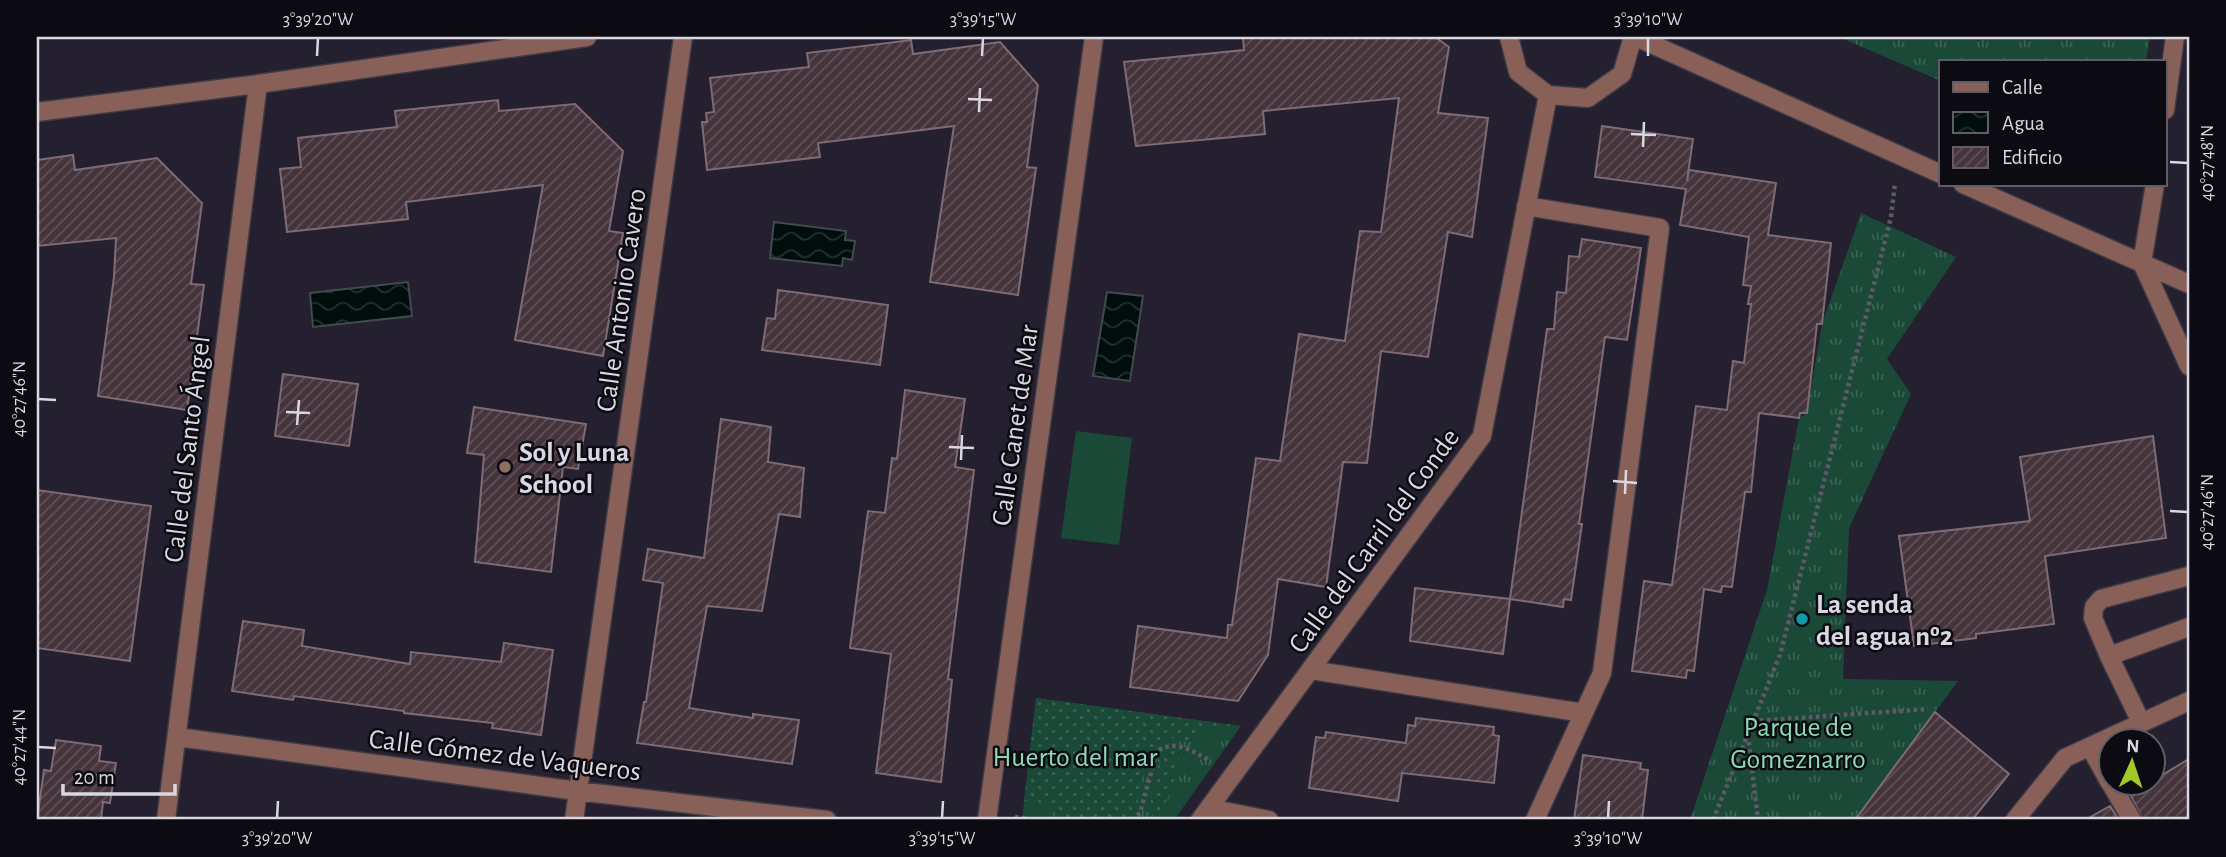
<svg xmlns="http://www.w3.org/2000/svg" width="2226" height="857" viewBox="0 0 2226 857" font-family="'Alegreya Sans',sans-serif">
  <defs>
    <pattern id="grass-tufts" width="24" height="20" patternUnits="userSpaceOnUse" patternTransform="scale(1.75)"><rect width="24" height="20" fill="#1a4a37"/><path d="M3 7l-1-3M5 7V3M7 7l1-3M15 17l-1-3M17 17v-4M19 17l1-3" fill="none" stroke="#3b6354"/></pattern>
    <pattern id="garden-dots" width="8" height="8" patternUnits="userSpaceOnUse" patternTransform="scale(1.75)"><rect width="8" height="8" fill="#1a4a37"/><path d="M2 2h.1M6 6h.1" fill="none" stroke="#3b6354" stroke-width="1.8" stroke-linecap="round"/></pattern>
    <pattern id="water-waves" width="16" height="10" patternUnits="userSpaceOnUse" patternTransform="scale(1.75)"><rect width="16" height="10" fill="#000d0d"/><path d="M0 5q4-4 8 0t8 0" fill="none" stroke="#253030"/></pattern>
    <pattern id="building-hatch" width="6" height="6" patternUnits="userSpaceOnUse" patternTransform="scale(1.75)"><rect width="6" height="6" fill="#45343b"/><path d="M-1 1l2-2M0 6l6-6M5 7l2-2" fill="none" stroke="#5f5157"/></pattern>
  </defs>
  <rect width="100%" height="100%" fill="#24202f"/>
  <path fill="url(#grass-tufts)" d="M 1839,37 L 2150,37 L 2146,61 L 1941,61 L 1941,81 Z
    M 1861,213 L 1956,257 L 1887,359 L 1911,394 L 1849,528 L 1843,679 L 1958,681 L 1855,820 L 1690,820 L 1767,590 L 1799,418 L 1807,413 L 1822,324 Z
    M 1036,698 L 1241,726 L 1174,820 L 1022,820 Z"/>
  <path fill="url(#garden-dots)" d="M 1036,698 L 1241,726 C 1219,728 1205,726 1188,743 C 1182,741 1173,737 1166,738 C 1146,741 1142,784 1138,801 C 1135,808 1130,815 1123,819 C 1113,825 1068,818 1055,817 L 1056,806 L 1024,801 Z
    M 1170,749 L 1180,755 C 1174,778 1171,802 1154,820 L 1149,820 L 1156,810 L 1150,807 C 1154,791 1155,755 1170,749 Z"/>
  <path fill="#1a4a37" d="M 1076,431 L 1132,438 L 1119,545 L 1061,538 Z"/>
  <path fill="url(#water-waves)" stroke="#414a4d" stroke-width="2" d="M 774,222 L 846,231 L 845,240 L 855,241 L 852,260 L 843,258 L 842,266 L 770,258 Z
    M 408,282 L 412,316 L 313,327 L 310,293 Z
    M 1107,292 L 1143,296 L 1130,381 L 1093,376 Z"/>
  <path fill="url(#building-hatch)" stroke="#7f6b73" stroke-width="2" d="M 1243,37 L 1435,37 L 1449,47 L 1438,113 L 1488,118 L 1472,237 L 1448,232 L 1428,357 L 1381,351 L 1367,463 L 1343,462 L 1326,587 L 1278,579 L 1268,655 L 1238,701 L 1130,687 L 1138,626 L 1227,638 L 1228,625 L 1232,625 L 1256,458 L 1280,461 L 1299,334 L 1345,341 L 1360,231 L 1381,232 L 1399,98 L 1263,111 L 1265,134 L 1136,146 L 1124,62 L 1244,50 Z
    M 911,40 L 913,54 L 1000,42 L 1038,85 L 1027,167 L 1036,168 L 1018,295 L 930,282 L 954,126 L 818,143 L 820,157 L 707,170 L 702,122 L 707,122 L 706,113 L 714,112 L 710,78 L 809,67 L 807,53 Z
    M 498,100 L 499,111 L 575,104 L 623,151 L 609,231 L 623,233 L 603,356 L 515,340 L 543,185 L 406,202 L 408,219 L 287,232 L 280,169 L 301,167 L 298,138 L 397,127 L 395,111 Z
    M 1602,126 L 1693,139 L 1687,181 L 1689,170 L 1776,183 L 1768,235 L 1831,243 L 1822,324 L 1817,324 L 1807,413 L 1800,413 L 1799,418 L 1759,413 L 1751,492 L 1745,492 L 1732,587 L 1722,586 L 1721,592 L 1704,589 L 1694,671 L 1687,670 L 1686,678 L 1632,671 L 1644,581 L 1672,585 L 1696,406 L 1727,410 L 1733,361 L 1744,363 L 1751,304 L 1748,304 L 1751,286 L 1743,285 L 1749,237 L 1680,225 L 1686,189 L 1595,177 Z
    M 73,155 L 75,170 L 157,158 L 202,203 L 191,284 L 204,285 L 187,410 L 98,396 L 114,277 L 116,238 L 37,246 L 37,160 Z
    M 1582,239 L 1641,248 L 1627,340 L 1605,337 L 1579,524 L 1582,524 L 1571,600 L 1564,599 L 1563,607 L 1510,599 L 1547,329 L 1554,329 L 1557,292 L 1566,293 L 1569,256 L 1579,257 Z
    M 778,290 L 888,305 L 880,365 L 762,350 L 767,318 L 775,319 Z
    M 283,374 L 358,384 L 349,446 L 275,436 Z
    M 905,390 L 965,399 L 955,467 L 974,470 L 948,679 L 952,680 L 941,782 L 876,773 L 891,654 L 850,648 L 868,511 L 885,513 L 892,458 L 897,459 Z
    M 474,407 L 586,424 L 578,469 L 563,467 L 551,572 L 475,562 L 484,455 L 467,453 Z
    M 721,419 L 771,427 L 768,462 L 804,468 L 800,517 L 779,514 L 762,611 L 707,606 L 689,708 L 753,718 L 753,714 L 799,720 L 792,764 L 637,743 L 644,702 L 646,702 L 663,583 L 643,580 L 648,549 L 704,558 Z
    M 2153,436 L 2166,538 L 2045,556 L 2054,624 L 1976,634 L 1976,638 L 1914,646 L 1899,536 L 2030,521 L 2020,457 Z
    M 37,490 L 151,506 L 130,661 L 37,648 Z
    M 1415,588 L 1510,599 L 1503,654 L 1410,641 Z
    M 243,621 L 304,630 L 302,646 L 410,664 L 411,652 L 501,662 L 504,643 L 553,650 L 541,735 L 492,728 L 493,723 L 404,713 L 404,711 L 294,696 L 293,700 L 232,691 Z
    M 1935,712 L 2009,774 L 1972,820 L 1855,820 Z
    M 1416,718 L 1494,727 L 1493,735 L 1499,736 L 1494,783 L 1402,773 L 1398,801 L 1309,788 L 1316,737 L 1325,738 L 1326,732 L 1406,743 L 1408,725 L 1415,726 Z
    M 56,740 L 101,746 L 99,761 L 116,763 L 110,803 L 103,802 L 101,820 L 37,820 L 44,770 L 51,771 Z
    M 1583,755 L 1641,763 L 1640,769 L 1648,770 L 1642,820 L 1574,820 Z
    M 2189,759 L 2189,820 L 2143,820 L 2130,794 L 2148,783 L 2152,783 L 2152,781 Z
    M 2110,806 L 2119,820 L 2085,820 Z"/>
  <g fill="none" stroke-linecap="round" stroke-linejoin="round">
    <defs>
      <path id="minor" d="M 1509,37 L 1518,72 L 1548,95 L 1588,98 L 1622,74 L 1633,37
        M 1636,37 L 1941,174
        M 2165,110 L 2175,37
        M 37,112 L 258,84 L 587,37
        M 1963,184 L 2189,284
        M 2155,184 L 2142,263 L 2189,366
        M 1526,206 L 1660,228 L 1602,673 L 1535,820
        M 2109,656 L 2189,627
        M 1311,670 L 1584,713
        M 2141,722 L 2109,656 L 2093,618 L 2094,607 L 2101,599 L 2189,576
        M 177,737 L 577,791 L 827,820
        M 2090,747 L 2110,783
        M 2111,784 L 2132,820
        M 1209,808 L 1269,820
        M 166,820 L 258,84
        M 574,820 L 683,37
        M 987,820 L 1094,37
        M 1200,820 L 1482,436 L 1548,95
        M 2015,820 L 2065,758 L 2189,701"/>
    </defs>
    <use href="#minor" stroke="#3d3a48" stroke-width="21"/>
    <path stroke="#5d5967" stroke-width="4.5" stroke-dasharray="3.5 3.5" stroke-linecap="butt" d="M 1753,721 L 1928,709
      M 1748,735 L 1758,820
      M 1015,817 L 1036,820
      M 1132,820 L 1140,813 L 1157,751 C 1177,739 1191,751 1209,760
      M 1713,820 L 1780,655 L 1891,217 L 1895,183"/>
    <use href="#minor" stroke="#896057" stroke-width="18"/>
  </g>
  <path fill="none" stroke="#d9d7e1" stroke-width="2.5" d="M 317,56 L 318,38M 982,56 L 983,38M 1648,56 L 1648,38M 968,99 L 992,100M 979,112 L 980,88M 1631,134 L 1656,135M 1643,147 L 1644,122M 2170,162 L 2188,163M 38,399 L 56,400M 286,412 L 310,413M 297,425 L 299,400M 949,447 L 974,448M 961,460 L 962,435M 1613,481 L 1637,483M 1625,494 L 1626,470M 2170,511 L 2188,512M 38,747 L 56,748M 277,818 L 278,801M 942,818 L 943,801M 1608,818 L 1609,801"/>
  <circle fill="#8d6e63" stroke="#0d0b12" stroke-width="2.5" cx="505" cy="467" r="7"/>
  <circle fill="#0f9aa8" stroke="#0d0b12" stroke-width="2.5" cx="1802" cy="619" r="7"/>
  <g text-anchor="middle" stroke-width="5" stroke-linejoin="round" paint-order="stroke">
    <g font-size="28" fill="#d9d7e1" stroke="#0d0b12">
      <text transform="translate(620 300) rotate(-82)" y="10">Calle Antonio Cavero</text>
      <text transform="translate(1014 425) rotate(-82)" y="10">Calle Canet de Mar</text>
      <text transform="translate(186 449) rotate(-83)" y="10">Calle del Santo Ángel</text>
      <text transform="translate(1373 540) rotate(-54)" y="10">Calle del Carril del Conde</text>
      <text transform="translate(505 754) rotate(7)" y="10">Calle Gómez de Vaqueros</text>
    </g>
    <g font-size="28" font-weight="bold" fill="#d9d7e1" stroke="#0d0b12" text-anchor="start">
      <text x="519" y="461">Sol y Luna<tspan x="519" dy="32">School</tspan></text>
      <text x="1816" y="613">La senda<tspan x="1816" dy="32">del agua nº2</tspan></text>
    </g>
    <g font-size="28" fill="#8adab7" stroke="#0d0b12">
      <text x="1798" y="736">Parque de<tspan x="1798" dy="32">Gomeznarro</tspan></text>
      <text x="1075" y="766">Huerto del mar</text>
    </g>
  </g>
  <rect width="2226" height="857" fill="none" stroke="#0d0b12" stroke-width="77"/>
  <rect x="1939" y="60" width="228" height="126" fill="#0d0b12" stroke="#5f5d65" stroke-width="2"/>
  <rect x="1953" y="82" width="35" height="10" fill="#896057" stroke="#5f5d65" stroke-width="2"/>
  <text x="2002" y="94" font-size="21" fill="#d9d7e1">Calle</text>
  <rect x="1953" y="112" width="35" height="21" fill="url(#water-waves)" stroke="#5f5d65" stroke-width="2"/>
  <text x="2002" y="130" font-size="21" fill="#d9d7e1">Agua</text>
  <rect x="1953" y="147" width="35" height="21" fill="url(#building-hatch)" stroke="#5f5d65" stroke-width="2"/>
  <text x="2002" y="164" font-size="21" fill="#d9d7e1">Edificio</text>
  <g transform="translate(2132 762) rotate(3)"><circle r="33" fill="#0d0b12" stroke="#5f5d65" stroke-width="2"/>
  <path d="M0-5L12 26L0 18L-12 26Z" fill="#a2c929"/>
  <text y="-10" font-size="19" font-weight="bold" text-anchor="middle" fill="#d9d7e1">N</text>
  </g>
  <path d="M63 784v10h112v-10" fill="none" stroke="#d9d7e1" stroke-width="3.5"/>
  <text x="74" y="784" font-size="21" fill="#d9d7e1" stroke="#0d0b12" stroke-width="5" paint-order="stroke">20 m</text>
  <rect x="38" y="38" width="2150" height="780" fill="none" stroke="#d9d7e1" stroke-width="2.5"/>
  <g font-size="18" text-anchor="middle" fill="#d9d7e1">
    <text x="318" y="25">3°39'20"W</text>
    <text x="983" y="25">3°39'15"W</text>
    <text x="1648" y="25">3°39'10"W</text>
    <text transform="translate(2207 163) rotate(-90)" y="6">40°27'48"N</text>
    <text transform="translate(19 399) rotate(-90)" y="6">40°27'46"N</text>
    <text transform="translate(2207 512) rotate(-90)" y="6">40°27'46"N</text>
    <text transform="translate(19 747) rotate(-90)" y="6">40°27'44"N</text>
    <text x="277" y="844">3°39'20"W</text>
    <text x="942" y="844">3°39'15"W</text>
    <text x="1608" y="844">3°39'10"W</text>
  </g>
</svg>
